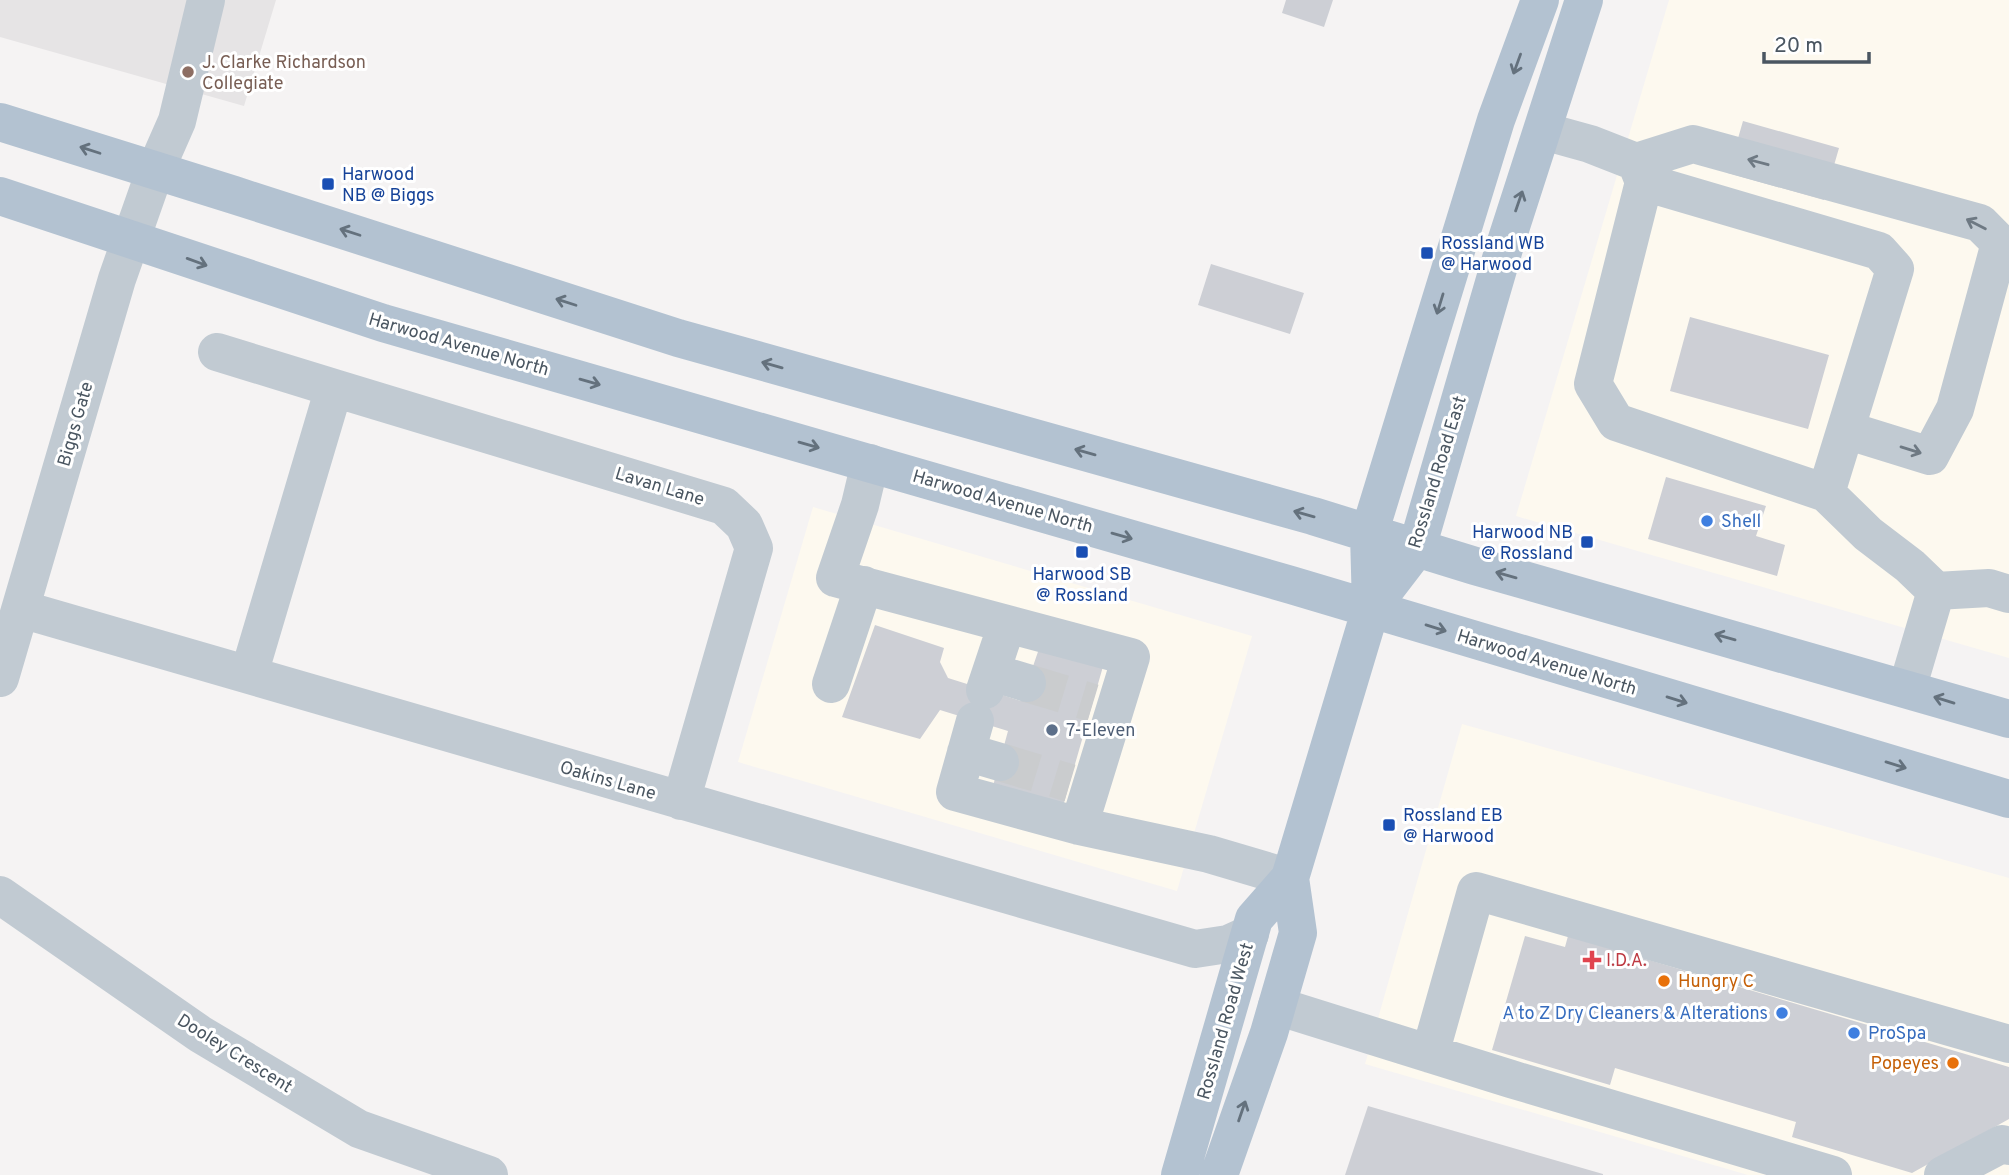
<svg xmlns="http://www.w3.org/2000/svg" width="2009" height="1175" viewBox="0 0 2009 1175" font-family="Overpass,sans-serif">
  <rect width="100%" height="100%" fill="#f5f3f3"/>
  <path fill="#fdf9ef" d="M 1669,0 L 2009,0 L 2009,658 L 1516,516 Z
    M 813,507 L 1252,636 L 1177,891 L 738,762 Z
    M 1462,724 L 2009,878 L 2009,1175 L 1748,1175 L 1365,1064 Z"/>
  <path fill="#e6e4e5" d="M 0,0 L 276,0 L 244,106 L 0,37 Z"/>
  <path fill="#cdcfd5" d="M 1286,0 L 1333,0 L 1324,27 L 1282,13 Z
    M 1743,121 L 1839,148 L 1824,200 L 1728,173 Z
    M 1211,264 L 1304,293 L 1290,334 L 1198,305 Z
    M 1690,317 L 1829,355 L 1808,429 L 1670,391 Z
    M 1666,477 L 1766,506 L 1756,536 L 1785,545 L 1777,576 L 1648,539 Z
    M 875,625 L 944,648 L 940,662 L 948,678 L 1021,701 L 1041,643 L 1104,663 L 1063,806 L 993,786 L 1008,731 L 940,710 L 920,739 L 842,717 Z
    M 1525,936 L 1565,947 L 1568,936 L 2009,1067 L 2009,1119 L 1912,1173 L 1792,1137 L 1796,1122 L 1615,1068 L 1610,1085 L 1492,1050 Z
    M 1368,1106 L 1603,1174 L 1603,1175 L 1345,1175 Z"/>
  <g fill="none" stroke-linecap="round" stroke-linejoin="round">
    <path stroke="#caccce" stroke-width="38" stroke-dasharray="38 19" stroke-linecap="butt" d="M 1027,683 L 1093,703
      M 1000,762 L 1070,783"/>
    <path stroke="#c1cad2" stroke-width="38" d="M 1543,131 L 1590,144 L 1636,162 L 1644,182 L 1593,384 L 1616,422 L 1826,493 L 1868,534 L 1910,566 L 1936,591 L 1907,689
      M 1636,162 L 1693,144 L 1980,223 L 2000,243 L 1955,409 L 1930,456 L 1846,430
      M 1644,182 L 1879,251 L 1895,269 L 1826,493
      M 217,352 L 334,388
      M 870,463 L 860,505 L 835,578 L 1131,657 L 1079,826 L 1209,854 L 1290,878
      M 1936,591 L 1989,588 L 2009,594
      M 21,609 L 1195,949 L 1228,944 L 1250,934
      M 991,672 L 1027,683
      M 249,674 L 334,388 L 724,506 L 744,525 L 754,548 L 681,801
      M 0,678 L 117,279 L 155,171 L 177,121 L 206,0
      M 831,684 L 864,585
      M 985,690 L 1007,624
      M 975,721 L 955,792 L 1079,826
      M 966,752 L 1000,762
      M 0,895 L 200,1034 L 359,1129 L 489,1175
      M 1277,1006 L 1511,1079 L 1833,1175
      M 1430,1054 L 1476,891 L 2009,1044
      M 1943,1175 L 2002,1144 L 2009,1146"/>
    <path stroke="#b3c2d1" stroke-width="38" d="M 0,122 L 234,195 L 678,338 L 1313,516 L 1475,566 L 2009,719
      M 0,196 L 383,323 L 1291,585 L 2009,799
      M 1371,608 L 1417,548 L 1505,245 L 1584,0
      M 1180,1175 L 1254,919 L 1290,878
      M 1219,1175 L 1269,1033 L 1298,933 L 1290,878 L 1371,608 L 1369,534 L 1496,120 L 1540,0"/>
  </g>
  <defs><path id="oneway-shaft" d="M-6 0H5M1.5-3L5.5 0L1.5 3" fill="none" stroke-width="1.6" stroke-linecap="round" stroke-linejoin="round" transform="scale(1.75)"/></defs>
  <g stroke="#64717d">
    <use href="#oneway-shaft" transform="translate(1517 64) rotate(110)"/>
    <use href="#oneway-shaft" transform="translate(90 150) rotate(-162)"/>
    <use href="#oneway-shaft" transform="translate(1519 201) rotate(-71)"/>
    <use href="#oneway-shaft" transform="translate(350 232) rotate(-162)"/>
    <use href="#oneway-shaft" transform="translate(197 262) rotate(20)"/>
    <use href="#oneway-shaft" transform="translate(566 302) rotate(-162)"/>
    <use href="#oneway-shaft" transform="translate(1440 304) rotate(107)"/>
    <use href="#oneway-shaft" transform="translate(772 365) rotate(-164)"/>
    <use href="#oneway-shaft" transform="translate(590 382) rotate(16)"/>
    <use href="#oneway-shaft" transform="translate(809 445) rotate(16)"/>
    <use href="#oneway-shaft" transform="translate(1085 452) rotate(-164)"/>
    <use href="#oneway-shaft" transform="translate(1304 514) rotate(-164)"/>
    <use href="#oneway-shaft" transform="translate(1122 536) rotate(16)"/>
    <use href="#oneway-shaft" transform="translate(1506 575) rotate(-164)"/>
    <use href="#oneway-shaft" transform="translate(1436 628) rotate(17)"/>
    <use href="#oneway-shaft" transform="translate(1725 637) rotate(-164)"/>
    <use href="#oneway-shaft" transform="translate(1677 700) rotate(17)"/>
    <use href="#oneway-shaft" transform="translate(1944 700) rotate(-163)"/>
    <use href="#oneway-shaft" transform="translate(1896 765) rotate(17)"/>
    <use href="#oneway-shaft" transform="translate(1242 1111) rotate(-71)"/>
  </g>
  <g stroke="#6e7983">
    <use href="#oneway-shaft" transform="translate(1758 162) rotate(-165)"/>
    <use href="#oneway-shaft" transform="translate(1976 224) rotate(-153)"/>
    <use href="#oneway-shaft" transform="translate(1911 450) rotate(17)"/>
  </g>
  <circle fill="#8d6e63" stroke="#fff" stroke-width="2.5" cx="188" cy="72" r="7"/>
  <g fill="#1a4fb4" stroke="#fff" stroke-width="2.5">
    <rect x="321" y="177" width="14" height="14" rx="3.5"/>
    <rect x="1420" y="246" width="14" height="14" rx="3.5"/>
    <rect x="1580" y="535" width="14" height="14" rx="3.5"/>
    <rect x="1075" y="545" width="14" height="14" rx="3.5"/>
    <rect x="1382" y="818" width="14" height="14" rx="3.5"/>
  </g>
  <g fill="#3f7fe0" stroke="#fff" stroke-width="2.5">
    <circle cx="1707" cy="521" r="7"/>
    <circle cx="1782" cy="1013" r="7"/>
    <circle cx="1854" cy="1033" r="7"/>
  </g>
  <circle fill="#5c6f8a" stroke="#fff" stroke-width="2.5" cx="1052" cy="730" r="7"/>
  <path fill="#e0444e" stroke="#fff" stroke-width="2.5" d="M1588.5 949.5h7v7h7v7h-7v7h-7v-7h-7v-7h7z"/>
  <g fill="#e8710a" stroke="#fff" stroke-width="2.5">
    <circle cx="1664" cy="981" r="7"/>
    <circle cx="1953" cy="1063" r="7"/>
  </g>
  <g text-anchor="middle" stroke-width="6" stroke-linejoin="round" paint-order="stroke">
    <g font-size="18" fill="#785e54" stroke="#fff" text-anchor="start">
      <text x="202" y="68">J. Clarke Richardson<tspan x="202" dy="21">Collegiate</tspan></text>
    </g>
    <g font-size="18" fill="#164399" stroke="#fff" text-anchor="start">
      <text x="342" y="180">Harwood<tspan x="342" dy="21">NB @ Biggs</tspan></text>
      <text x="1441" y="249">Rossland WB<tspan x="1441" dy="21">@ Harwood</tspan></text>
      <text x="1573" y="538" text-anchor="end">Harwood NB<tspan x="1573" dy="21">@ Rossland</tspan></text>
      <text x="1082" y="580" text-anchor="middle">Harwood SB<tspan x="1082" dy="21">@ Rossland</tspan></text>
      <text x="1403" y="821">Rossland EB<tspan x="1403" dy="21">@ Harwood</tspan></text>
    </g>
    <g font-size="18" fill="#4a5661" stroke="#fff">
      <text transform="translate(459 344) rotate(16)" y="6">Harwood Avenue North</text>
      <text transform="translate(75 424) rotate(-74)" y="6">Biggs Gate</text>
      <text transform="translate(1437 472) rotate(-73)" y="6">Rossland Road East</text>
      <text transform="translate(660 486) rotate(17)" y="6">Lavan Lane</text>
      <text transform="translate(1003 501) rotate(16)" y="6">Harwood Avenue North</text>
      <text transform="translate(1547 662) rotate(17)" y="6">Harwood Avenue North</text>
      <text transform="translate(608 780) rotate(16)" y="6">Oakins Lane</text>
      <text transform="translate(1225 1021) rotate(-74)" y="6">Rossland Road West</text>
      <text transform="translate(235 1053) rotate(32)" y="6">Dooley Crescent</text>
    </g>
    <g font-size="18" fill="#366cbe" stroke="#fff" text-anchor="start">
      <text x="1721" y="527">Shell</text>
      <text x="1768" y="1019" text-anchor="end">A to Z Dry Cleaners &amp; Alterations</text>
      <text x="1868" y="1039">ProSpa</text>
    </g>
    <g font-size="18" fill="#4e5e75" stroke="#fff" text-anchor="start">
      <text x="1066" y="736">7-Eleven</text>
    </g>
    <g font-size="18" fill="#be3a42" stroke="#fff" text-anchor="start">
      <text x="1606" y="966">I.D.A.</text>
    </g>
    <g font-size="18" fill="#c56008" stroke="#fff" text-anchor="start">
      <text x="1678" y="987">Hungry C</text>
      <text x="1939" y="1069" text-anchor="end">Popeyes</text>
    </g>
  </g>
  <path d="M1764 52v10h105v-10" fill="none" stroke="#4a5661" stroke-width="3.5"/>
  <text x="1774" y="52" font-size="21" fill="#4a5661" stroke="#ffffff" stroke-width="5" paint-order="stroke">20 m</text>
</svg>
